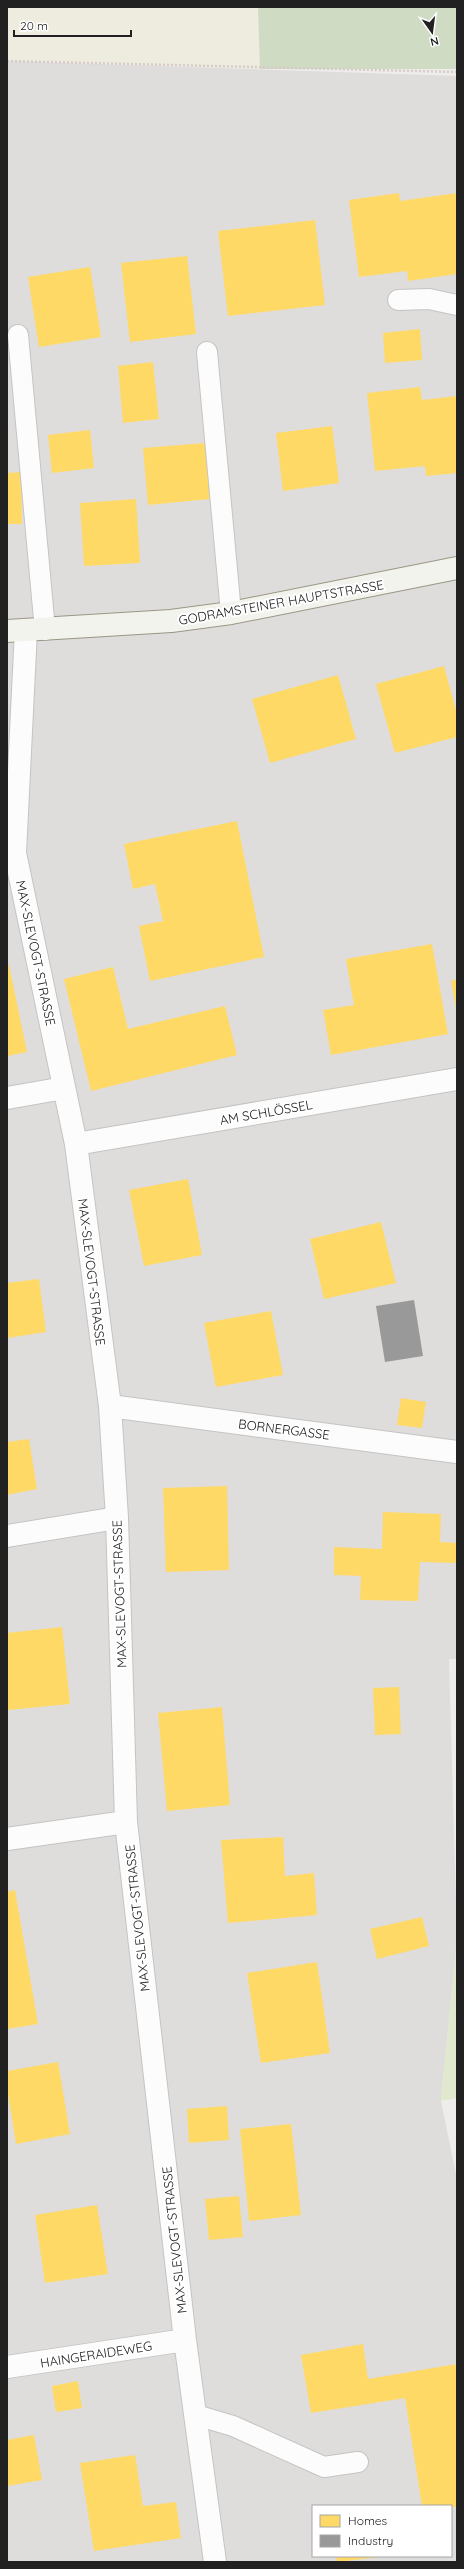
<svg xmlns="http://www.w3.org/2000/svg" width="464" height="2569" viewBox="0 0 464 2569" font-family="Quicksand,sans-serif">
  <rect width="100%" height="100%" fill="#efedeb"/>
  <path fill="#dedddc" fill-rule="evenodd" d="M 7,61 L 457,76 L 457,1659 L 449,1659 L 457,1938 L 441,2101 L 457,2179 L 457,2562 L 7,2562 ZM 313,2506 L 451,2506 L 451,2556 L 313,2556 Z"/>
  <path fill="#eeecdf" d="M 7,7 L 258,7 L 260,69 L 7,61 Z"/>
  <path fill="#e0e9cd" d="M 457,1939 L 457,2098 L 441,2101 Z"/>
  <path fill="#cfdbc2" d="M 258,7 L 457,7 L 457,69 L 260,69 Z"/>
  <path fill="#ffd966" d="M 399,193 L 400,201 L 457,193 L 457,274 L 408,281 L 407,271 L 359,277 L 349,200 Z
    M 315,220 L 325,305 L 228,316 L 218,231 Z
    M 187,256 L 196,334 L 130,342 L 121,263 Z
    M 90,267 L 101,337 L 39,347 L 28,277 Z
    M 420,329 L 422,360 L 385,363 L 383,333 Z
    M 153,362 L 159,419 L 123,423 L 118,366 Z
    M 420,387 L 422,400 L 457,396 L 457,473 L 426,476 L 425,466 L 375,471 L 367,393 Z
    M 332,426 L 339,483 L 283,491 L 276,433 Z
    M 90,430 L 94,468 L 52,473 L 48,435 Z
    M 205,443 L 210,499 L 148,505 L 143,448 Z
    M 21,472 L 22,524 L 7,524 L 7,473 Z
    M 136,499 L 140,563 L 84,566 L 80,503 Z
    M 444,666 L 457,714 L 457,737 L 395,753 L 376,684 Z
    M 338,675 L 356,739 L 270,763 L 252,699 Z
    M 237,821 L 264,957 L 150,981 L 139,926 L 163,921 L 155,884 L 133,889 L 124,844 Z
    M 432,944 L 448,1034 L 331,1055 L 323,1010 L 354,1005 L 346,959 Z
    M 9,965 L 27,1052 L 7,1056 L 7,966 Z
    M 113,967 L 128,1029 L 225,1006 L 237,1055 L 91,1091 L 64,979 Z
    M 457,979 L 457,1008 L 456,1008 L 451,981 Z
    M 188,1179 L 202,1255 L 144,1266 L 129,1190 Z
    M 381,1222 L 396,1283 L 324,1299 L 310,1239 Z
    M 39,1279 L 46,1332 L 7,1338 L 7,1283 Z
    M 271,1311 L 283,1375 L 216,1387 L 204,1323 Z
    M 401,1398 L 426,1402 L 422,1428 L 397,1425 Z
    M 29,1439 L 37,1489 L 7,1495 L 7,1442 Z
    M 227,1486 L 229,1570 L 166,1572 L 163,1488 Z
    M 383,1512 L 441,1514 L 440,1542 L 457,1543 L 457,1563 L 420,1562 L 418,1601 L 360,1600 L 361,1576 L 334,1575 L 334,1547 L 382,1549 Z
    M 62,1627 L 70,1704 L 8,1710 L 7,1633 Z
    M 399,1687 L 401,1734 L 375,1735 L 373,1688 Z
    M 222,1707 L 230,1805 L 167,1811 L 158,1713 Z
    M 283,1837 L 285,1876 L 314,1873 L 317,1915 L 228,1923 L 221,1840 Z
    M 15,1890 L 38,2024 L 7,2029 L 7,1892 Z
    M 422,1917 L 429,1946 L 377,1959 L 370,1929 Z
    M 317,1962 L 330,2053 L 261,2063 L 247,1973 Z
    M 58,2062 L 70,2134 L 16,2144 L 7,2088 L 7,2071 Z
    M 227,2106 L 229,2140 L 189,2143 L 187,2109 Z
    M 291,2124 L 301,2215 L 249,2221 L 240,2129 Z
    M 239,2196 L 243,2237 L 209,2240 L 205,2199 Z
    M 97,2205 L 108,2274 L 45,2283 L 35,2215 Z
    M 363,2344 L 368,2379 L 457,2364 L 457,2507 L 422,2506 L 405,2398 L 311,2413 L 301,2355 Z
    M 78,2381 L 82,2408 L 56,2412 L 52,2386 Z
    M 34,2435 L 42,2480 L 7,2486 L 7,2440 Z
    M 135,2455 L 143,2506 L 176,2502 L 181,2538 L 94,2551 L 80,2463 Z
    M 336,2556 L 379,2556 L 379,2557 L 337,2562 Z"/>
  <path fill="#999" d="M 414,1300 L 423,1356 L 385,1362 L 376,1306 Z"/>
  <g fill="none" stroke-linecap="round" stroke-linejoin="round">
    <defs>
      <path id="lane" d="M 398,300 L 429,299 L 457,305
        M 18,335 L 45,630
        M 207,352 L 231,613
        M 196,2415 L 233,2426 L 324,2467 L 358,2462"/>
      <path id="street" d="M 26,630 L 15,853 L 76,1144 L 110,1406 L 117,1518 L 126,1822 L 185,2340 L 215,2562
        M 7,1098 L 64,1088
        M 76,1144 L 457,1079
        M 110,1406 L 457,1452
        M 7,1536 L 117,1518
        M 7,1839 L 126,1822
        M 7,2367 L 185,2340"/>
      <path id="secondary" d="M 7,631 L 171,621 L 231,613 L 457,568"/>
    </defs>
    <use href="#lane" stroke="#c5c4c3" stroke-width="22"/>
    <use href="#street" stroke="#c5c4c3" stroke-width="24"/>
    <use href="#secondary" stroke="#999784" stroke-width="24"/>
    <path stroke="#d7caca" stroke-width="2.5" stroke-dasharray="2 2" stroke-linecap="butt" d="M 7,61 L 457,72"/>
    <use href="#lane" stroke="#fdfcfc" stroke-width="20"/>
    <use href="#street" stroke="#fdfcfc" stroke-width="22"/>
    <use href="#secondary" stroke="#f3f3ed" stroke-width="22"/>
  </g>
  <g text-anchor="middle" stroke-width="4" stroke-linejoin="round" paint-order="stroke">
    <g font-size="13" fill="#212121" stroke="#fff">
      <text transform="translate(281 602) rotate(-10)" y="5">GODRAMSTEINER HAUPTSTRASSE</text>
      <text transform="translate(36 953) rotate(78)" y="5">MAX-SLEVOGT-STRASSE</text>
      <text transform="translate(266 1112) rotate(-10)" y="5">AM SCHLÖSSEL</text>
      <text transform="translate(92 1272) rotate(83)" y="5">MAX-SLEVOGT-STRASSE</text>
      <text transform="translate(284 1429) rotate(7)" y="5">BORNERGASSE</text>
      <text transform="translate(119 1594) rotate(-92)" y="5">MAX-SLEVOGT-STRASSE</text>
      <text transform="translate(137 1918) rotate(-96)" y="5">MAX-SLEVOGT-STRASSE</text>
      <text transform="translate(174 2240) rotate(-96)" y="5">MAX-SLEVOGT-STRASSE</text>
      <text transform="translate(96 2354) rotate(-9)" y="5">HAINGERAIDEWEG</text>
    </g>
  </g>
  <rect width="464" height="2569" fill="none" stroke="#212121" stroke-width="16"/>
  <rect x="312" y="2505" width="140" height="52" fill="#ffffff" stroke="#a6a6a6"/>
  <rect x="320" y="2515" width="20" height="12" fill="#ffd966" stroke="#a6a6a6"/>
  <text x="348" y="2525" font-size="12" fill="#212121">Homes</text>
  <rect x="320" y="2535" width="20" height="12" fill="#999999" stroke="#a6a6a6"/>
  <text x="348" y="2545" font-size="12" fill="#212121">Industry</text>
  <g transform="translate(432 32) rotate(166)" stroke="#ffffff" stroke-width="3" paint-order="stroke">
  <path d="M0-3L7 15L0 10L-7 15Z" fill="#212121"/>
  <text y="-6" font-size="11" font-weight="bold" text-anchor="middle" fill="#212121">N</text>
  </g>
  <path d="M14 30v6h117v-6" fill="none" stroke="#212121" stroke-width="2"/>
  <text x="20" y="30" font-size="12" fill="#212121" stroke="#ffffff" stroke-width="3" paint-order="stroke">20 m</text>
</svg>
